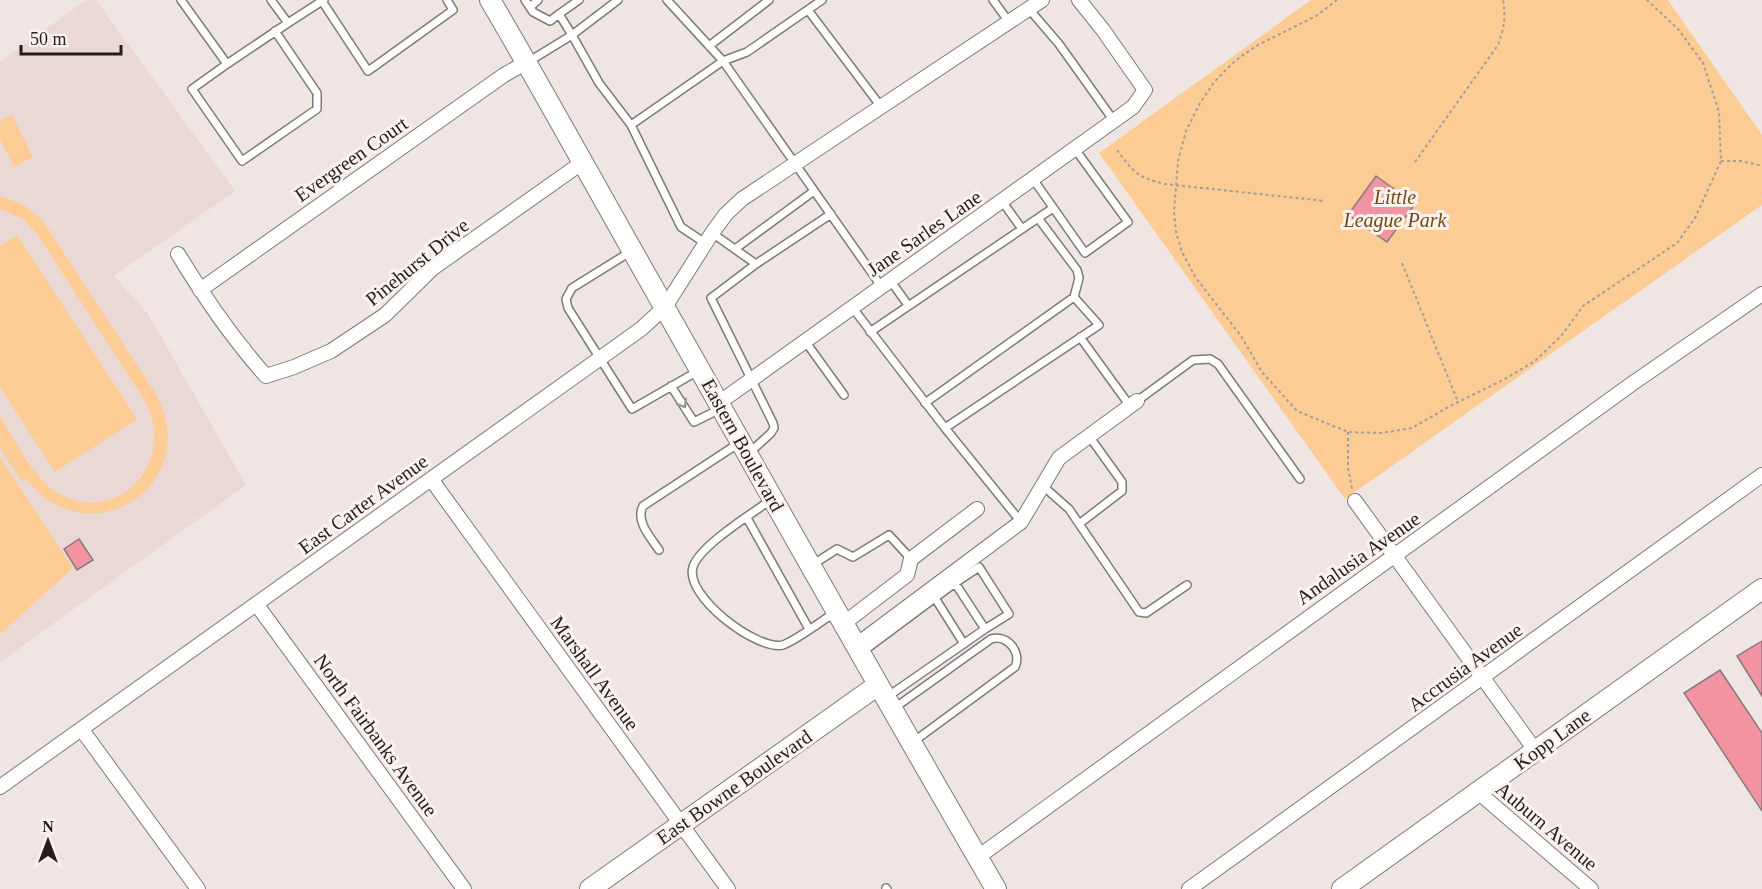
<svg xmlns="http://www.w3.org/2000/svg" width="1762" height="889" viewBox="0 0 1762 889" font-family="'Times New Roman',serif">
  <rect width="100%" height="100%" fill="#efe6e4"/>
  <path fill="#ead8d5" d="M 86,0 L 96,0 L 235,191 L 114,276 L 148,314 L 246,485 L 0,662 L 0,62 Z"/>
  <path fill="#fdcc94" d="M 1311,0 L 1668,0 L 1762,135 L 1762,205 L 1345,499 L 1099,153 Z
    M 12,115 L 33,157 L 14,167 L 0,139 L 0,121 Z
    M 0,196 L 24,205 L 43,221 L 156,394 C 205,484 90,560 26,479 L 22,482 L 0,448 L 0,416 C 15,440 33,478 58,493 C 118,528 179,460 144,400 L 38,235 L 23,219 L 0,209 Z
    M 17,235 L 137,419 L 55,472 L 0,387 L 0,246 Z
    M 0,457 L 73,568 L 0,634 Z"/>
  <path fill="#f392a0" stroke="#847c7c" stroke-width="1.5" d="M 1376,176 L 1415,204 L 1387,242 L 1348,215 Z
    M 79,539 L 93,560 L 77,570 L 64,549 Z
    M 1762,641 L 1762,696 L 1737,656 Z
    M 1720,670 L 1762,733 L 1762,811 L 1684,693 Z"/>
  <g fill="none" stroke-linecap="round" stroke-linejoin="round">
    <defs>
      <path id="lane" d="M 181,0 L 227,64 L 288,23
        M 271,0 L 288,23 L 322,1
        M 324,0 L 322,1 L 368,71 L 453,10 L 447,0
        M 525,0 L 533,12 L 550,21 L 559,14 L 572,35 L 618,0
        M 667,0 L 723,61 L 881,286
        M 993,0 L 1009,22
        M 530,7 L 538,0
        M 1029,9 L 1059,44 L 1114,121
        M 808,10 L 882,108
        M 559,14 L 579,0
        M 709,46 L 769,0
        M 528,62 L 572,35 L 599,83 L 631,125
        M 227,64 L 192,89 L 242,161 L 317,109 L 317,93 L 275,31
        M 1033,179 L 1085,253 L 1128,222 L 1075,149
        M 1002,201 L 1022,229
        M 1038,218 L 1077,270 L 1079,278 L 1074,297
        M 712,233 L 756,264
        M 705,243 L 681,227 L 631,125 L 723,61 L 747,52 L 822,0
        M 735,249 L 814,191
        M 630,252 L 572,288 L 566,299 L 568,308 L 632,409 L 698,371
        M 890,280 L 908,305
        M 852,307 L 945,428 L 1099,325 L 1074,297 L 925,403
        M 870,332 L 1053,208
        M 1080,337 L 1130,406
        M 805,341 L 844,395
        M 671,386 L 694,422 L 720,409
        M 1137,401 L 1193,360 L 1210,359 L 1218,364 L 1300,479
        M 945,428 L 1021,522
        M 748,454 L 771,433 L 774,428 L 773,423 L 711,298 L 756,264 L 831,214
        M 1043,486 L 1069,509 L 1139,612 L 1146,613 L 1187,585
        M 772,499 C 753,513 699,546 693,567 C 684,596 757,651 783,645 C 795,641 822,621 834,613
        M 747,518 L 809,629
        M 1079,524 L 1122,491 L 1122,482 L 1089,436
        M 659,550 C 651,538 635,521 643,506 L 739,443
        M 812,565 L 837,549 L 853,557 L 889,535 L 911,559
        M 955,583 L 979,567 L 1009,614 L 985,629
        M 935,598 L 964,644
        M 861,653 L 955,583 L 985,629 L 887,697
        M 893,709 L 991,639 C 1007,634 1022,652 1015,667 L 913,742
        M 886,888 L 887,889"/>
      <path id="street" d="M 178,254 C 204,297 232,338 266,376 L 294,367 L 331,351 L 385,315 L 433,268 L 583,162
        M 200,290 L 504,75 L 527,62
        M 720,402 L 1133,107 L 1145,90 L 1103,30 L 1079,0
        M 431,479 L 728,889
        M 1355,501 L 1535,750
        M 257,605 L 464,889
        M 843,624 L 907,575 L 911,559 L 977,509
        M 855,646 L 1021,522 L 1059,458 L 1137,401
        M 82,730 L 198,889
        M 0,787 L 641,329 L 665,307 L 712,233 L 726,214 L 742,199 L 1042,0
        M 1478,792 L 1591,889
        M 978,857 L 1633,383 L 1762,294
        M 1189,889 L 1762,475"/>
      <path id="secondary" d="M 490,0 C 539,83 585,167 632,250 C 753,463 872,677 996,889
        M 590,889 L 878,685
        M 1342,889 L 1762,589"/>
    </defs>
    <use href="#lane" stroke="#817978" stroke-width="10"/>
    <use href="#street" stroke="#817978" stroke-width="16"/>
    <use href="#secondary" stroke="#817978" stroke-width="22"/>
    <path stroke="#a29c9a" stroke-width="2" stroke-dasharray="3 3" stroke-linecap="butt" d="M 1337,0 L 1316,16 L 1256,46 L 1235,61 L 1215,81 L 1200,103 L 1186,131 L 1178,161 L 1174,212 L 1176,232 L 1182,252 L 1196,278 L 1241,336 L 1262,372 L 1297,411 L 1348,432 L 1381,433 L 1412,428 L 1450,406 L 1505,379 L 1535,361 L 1562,335 L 1583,306 L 1677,243 L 1695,218 L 1721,161 L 1719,112 L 1703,63 L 1678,29 L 1647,0
      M 1117,150 C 1134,173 1137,177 1165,184 L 1325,201
      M 1721,161 L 1741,161 L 1762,166
      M 1415,162 L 1498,45 C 1504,29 1506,17 1503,0
      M 1402,263 L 1458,402
      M 1348,432 L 1348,468 L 1352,489"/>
    <use href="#lane" stroke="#fff" stroke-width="7"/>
    <use href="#street" stroke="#fff" stroke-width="14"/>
    <use href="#secondary" stroke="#fff" stroke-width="20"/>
  </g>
  <defs><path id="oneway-chevron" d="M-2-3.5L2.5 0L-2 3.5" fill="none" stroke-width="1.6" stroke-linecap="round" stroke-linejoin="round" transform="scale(1.5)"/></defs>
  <use stroke="#9b9a99" href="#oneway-chevron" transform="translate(683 404) rotate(58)"/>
  <g text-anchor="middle" stroke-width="6" stroke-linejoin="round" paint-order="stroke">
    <g font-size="20" fill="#211e1d" stroke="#fcf3f1">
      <text transform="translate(351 159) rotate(-35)" y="7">Evergreen Court</text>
      <text transform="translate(924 233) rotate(-35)" y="7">Jane Sarles Lane</text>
      <text transform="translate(417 262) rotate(-39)" y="7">Pinehurst Drive</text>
      <text transform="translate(743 445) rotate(61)" y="7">Eastern Boulevard</text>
      <text transform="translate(363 504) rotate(-36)" y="7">East Carter Avenue</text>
      <text transform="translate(1358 558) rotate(-35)" y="7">Andalusia Avenue</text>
      <text transform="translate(1465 667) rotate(-36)" y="7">Accrusia Avenue</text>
      <text transform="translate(595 673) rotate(54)" y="7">Marshall Avenue</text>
      <text transform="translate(376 735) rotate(54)" y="7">North Fairbanks Avenue</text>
      <text transform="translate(1552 739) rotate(-36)" y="7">Kopp Lane</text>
      <text transform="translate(734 787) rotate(-35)" y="7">East Bowne Boulevard</text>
      <text transform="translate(1547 826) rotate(40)" y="7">Auburn Avenue</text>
    </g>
    <g font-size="20" font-style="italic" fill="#734a0f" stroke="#fcf3f1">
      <text x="1395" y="204">Little<tspan x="1395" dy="23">League Park</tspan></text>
    </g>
  </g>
  <g transform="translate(48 841)" stroke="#fcf3f1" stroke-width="4.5" paint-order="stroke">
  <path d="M0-4.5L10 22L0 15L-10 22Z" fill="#211e1d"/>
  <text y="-9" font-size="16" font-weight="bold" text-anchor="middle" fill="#211e1d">N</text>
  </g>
  <path d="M21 45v9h100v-9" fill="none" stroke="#211e1d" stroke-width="3"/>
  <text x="30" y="45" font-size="18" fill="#211e1d" stroke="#fcf3f1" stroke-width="4.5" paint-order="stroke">50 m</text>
</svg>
